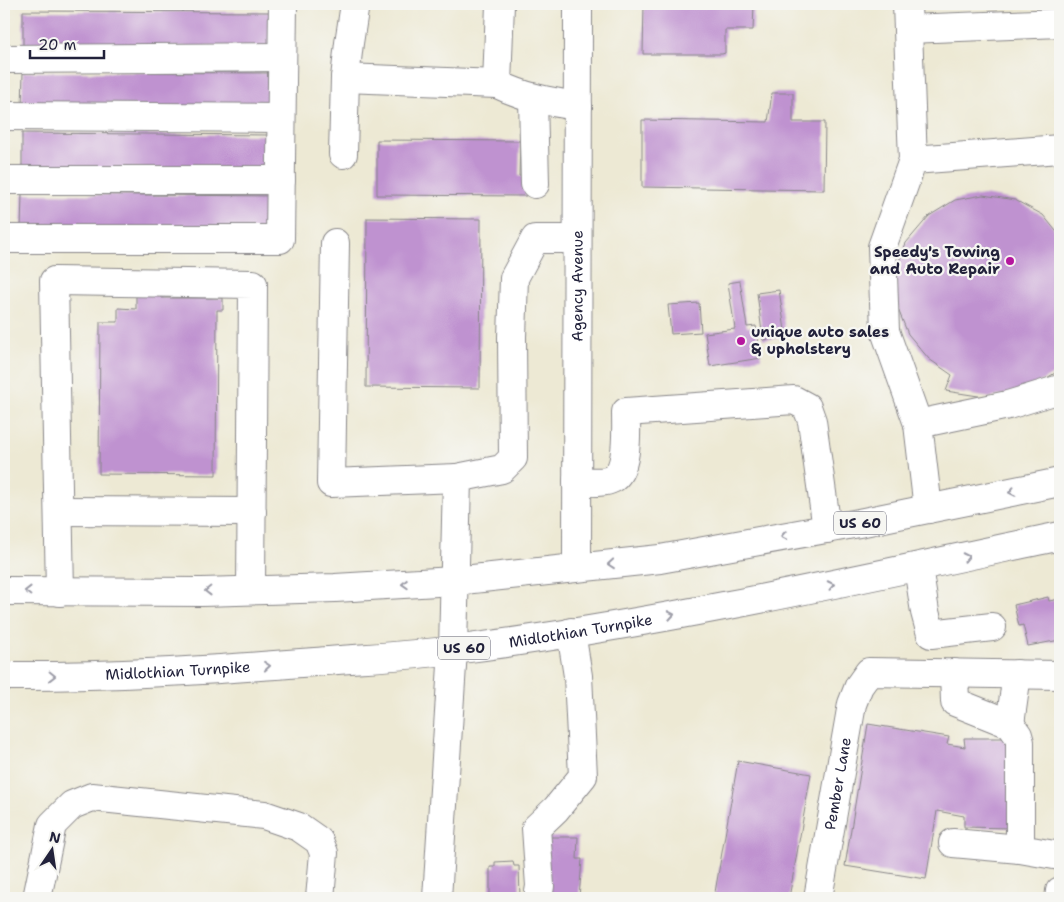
<svg xmlns="http://www.w3.org/2000/svg" width="1064" height="902" viewBox="0 0 1064 902" font-family="'Shantell Sans',sans-serif">
  <rect width="100%" height="100%" fill="#f6f6f2"/>
  <filter id="ink" filterUnits="userSpaceOnUse"><feTurbulence type="fractalNoise" baseFrequency=".02" numOctaves="2"/><feDisplacementMap in="SourceGraphic" scale="10" xChannelSelector="R" yChannelSelector="G"/><feConvolveMatrix kernelMatrix="1 2 1 2 8 2 1 2 1" color-interpolation-filters="sRGB"/></filter>
  <filter id="wash" filterUnits="userSpaceOnUse"><feTurbulence type="fractalNoise" baseFrequency=".0096" numOctaves="4" result="noise"/><feDisplacementMap in="SourceGraphic" scale="20" xChannelSelector="R" yChannelSelector="G"/><feGaussianBlur stdDeviation="1.12" result="paint"/><feColorMatrix in="noise" values="0 0 0 0 0 0 0 0 0 0 0 0 0 0 0 0 0 1.4 0 .05"/><feComposite in="paint" operator="in"/></filter>
  <g filter="url(#wash)">
    <rect width="100%" height="100%" fill="#ede9d4"/>
    <g id="blocks">
      <path fill="#bf92d0" d="M 644,4 L 754,4 L 753,30 L 725,30 L 725,53 L 722,54 L 643,54 Z
        M 23,11 L 273,12 L 273,47 L 23,46 Z
        M 23,72 L 272,73 L 272,108 L 22,107 Z
        M 772,93 L 793,93 L 793,122 L 825,122 L 824,190 L 642,187 L 642,120 L 768,122 Z
        M 22,133 L 272,135 L 271,169 L 22,168 Z
        M 377,140 L 520,141 L 519,176 L 526,177 L 526,196 L 377,195 Z
        M 22,194 L 271,196 L 271,230 L 21,229 Z
        M 983,195 L 1015,200 L 1043,215 L 1060,236 L 1060,370 L 1030,388 L 991,398 L 946,391 L 952,375 L 929,359 L 908,334 L 896,304 L 895,272 L 906,243 L 929,216 L 955,200 Z
        M 367,218 L 481,219 L 480,388 L 366,387 Z
        M 740,281 L 747,327 L 756,326 L 761,358 L 710,366 L 705,333 L 735,329 L 728,283 Z
        M 779,290 L 786,337 L 763,340 L 757,293 Z
        M 136,293 L 162,293 L 162,298 L 223,298 L 223,310 L 217,310 L 216,475 L 99,474 L 100,322 L 118,322 L 118,308 L 136,309 Z
        M 699,303 L 701,332 L 671,334 L 668,305 Z
        M 1048,597 L 1049,601 L 1060,599 L 1060,640 L 1028,646 L 1023,625 L 1019,626 L 1014,605 Z
        M 868,724 L 949,737 L 947,744 L 965,747 L 964,738 L 1012,738 L 1011,828 L 964,827 L 964,816 L 937,811 L 926,879 L 845,866 Z
        M 738,761 L 811,774 L 789,898 L 714,898 Z
        M 547,837 L 578,837 L 577,859 L 582,859 L 579,898 L 546,898 Z
        M 513,861 L 514,866 L 519,866 L 520,898 L 490,898 L 490,867 L 495,867 L 495,862 Z"/>
    </g>
  </g>
  <g filter="url(#ink)">
    <use href="#blocks" fill-opacity="0" stroke="#888688" stroke-width="1"/>
    <g fill="none" stroke-linecap="round" stroke-linejoin="round">
      <defs>
        <g id="minor">
          <path d="M 355,4 L 349,43 L 345,78 L 497,84"/>
          <path d="M 500,4 L 497,84 C 524,97 549,102 578,106"/>
          <path d="M 907,4 L 913,160"/>
          <path d="M 908,29 L 1060,23"/>
          <path d="M 4,59 L 282,57"/>
          <path d="M 533,98 L 535,184"/>
          <path d="M 4,116 L 281,118"/>
          <path d="M 343,154 L 345,78"/>
          <path d="M 4,180 L 281,180"/>
          <path d="M 4,239 L 280,239 L 283,4"/>
          <path d="M 335,243 L 331,483 L 457,478"/>
          <path d="M 918,424 L 885,331 L 882,247 L 913,160 L 1060,149"/>
          <path d="M 577,481 C 587,481 603,484 612,479 C 629,470 626,428 626,412 L 794,400 L 807,407 L 812,421 L 827,529"/>
          <path d="M 928,509 L 918,424 L 1008,405 L 1060,389"/>
          <path d="M 59,511 L 252,512"/>
          <path id="s1" d="M 577,567 L 578,4"/>
          <path d="M 918,567 L 925,612 L 931,634 L 992,627"/>
          <path d="M 60,592 L 54,281 L 253,284 L 251,590"/>
          <path d="M 954,673 L 955,702 L 1010,724 L 1018,735 L 1020,742 L 1020,849 L 1060,856"/>
          <path d="M 1010,724 L 1017,674"/>
          <path d="M 953,843 L 1020,849"/>
          <path d="M 37,898 L 52,825 L 72,805 L 92,797 L 264,815 L 299,827 L 319,841 L 324,853 L 320,898"/>
          <path d="M 437,898 L 453,650 L 457,478 L 502,469 L 513,458 L 512,337 L 514,278 L 535,239 L 577,239"/>
          <path d="M 538,898 L 540,886 L 536,828 L 556,809 L 583,776 L 578,676 L 571,632"/>
          <path id="s2" d="M 818,898 L 852,704 L 859,686 L 869,672 L 1060,675"/>
          <path d="M 1059,898 L 1060,891"/>
        </g>
        <g id="major">
          <path d="M 4,591 L 202,592 L 335,588 L 454,581 L 660,559 L 859,523 L 1060,482"/>
          <path id="s3" d="M 4,676 C 108,677 211,670 315,662 C 361,658 408,656 454,650 C 658,624 859,579 1060,536"/>
        </g>
      </defs>
      <use href="#minor" stroke="#888688" stroke-width="30"/>
      <use href="#major" stroke="#888688" stroke-width="30"/>
      <use href="#minor" stroke="#fff" stroke-width="28"/>
      <use href="#major" stroke="#fff" stroke-width="28"/>
    </g>
    <defs><path id="oneway-chevron" d="M-2-3.5L2.5 0L-2 3.5" fill="none" stroke-width="1.6" stroke-linecap="round" stroke-linejoin="round" transform="scale(1.25)"/></defs>
    <g stroke="#9c9ca7">
      <use href="#oneway-chevron" transform="translate(1012 492) rotate(168)"/>
      <use href="#oneway-chevron" transform="translate(784 536) rotate(170)"/>
      <use href="#oneway-chevron" transform="translate(966 557) rotate(-12)"/>
      <use href="#oneway-chevron" transform="translate(611 564) rotate(175)"/>
      <use href="#oneway-chevron" transform="translate(405 584) rotate(177)"/>
      <use href="#oneway-chevron" transform="translate(831 585) rotate(-12)"/>
      <use href="#oneway-chevron" transform="translate(28 591) rotate(-179)"/>
      <use href="#oneway-chevron" transform="translate(208 591) rotate(179)"/>
      <use href="#oneway-chevron" transform="translate(671 615) rotate(-10)"/>
      <use href="#oneway-chevron" transform="translate(267 666) rotate(-5)"/>
      <use href="#oneway-chevron" transform="translate(52 676) rotate(1)"/>
    </g>
  </g>
  <g fill="#b5179e" stroke="#f6f6f2" stroke-width="2">
    <circle cx="1010" cy="261" r="5"/>
    <circle cx="741" cy="341" r="5"/>
  </g>
  <g text-anchor="middle" stroke-width="4.5" stroke-linejoin="round" paint-order="stroke">
    <g fill="#f6f6f2" stroke="#626272" stroke-width="1">
      <rect x="834" y="511.5" width="52" height="23" rx="4"/>
      <rect x="438" y="636.5" width="52" height="23" rx="4"/>
    </g>
    <g font-size="14" font-weight="bold" fill="#22223b">
      <text x="860" y="528">US 60</text>
      <text x="464" y="653">US 60</text>
    </g>
    <g font-size="15" font-weight="bold" fill="#22223b" stroke="#f6f6f2" text-anchor="end">
      <text x="1000" y="257">Speedy's Towing<tspan x="1000" dy="17">and Auto Repair</tspan></text>
      <text x="751" y="337" text-anchor="start">unique auto sales<tspan x="751" dy="17">&amp; upholstery</tspan></text>
    </g>
    <g font-size="15" fill="#22223b" stroke="#f6f6f2">
      <text dy="5" stroke="none"><textPath href="#s1" startOffset="281">Agency Avenue</textPath></text>
      <text dy="5" stroke="none"><textPath href="#s3" startOffset="579">Midlothian Turnpike</textPath></text>
      <text dy="5" stroke="none"><textPath href="#s3" startOffset="174">Midlothian Turnpike</textPath></text>
      <text dy="5" stroke="none"><textPath href="#s2" startOffset="116">Pember Lane</textPath></text>
    </g>
  </g>
  <rect width="1064" height="902" fill="none" stroke="#f6f6f2" stroke-width="20"/>
  <g transform="translate(52 850) rotate(13)" stroke="#f6f6f2" stroke-width="4" paint-order="stroke">
  <path d="M0-4L9 19L0 12L-9 19Z" fill="#22223b"/>
  <text y="-8" font-size="14" font-weight="bold" text-anchor="middle" fill="#22223b">N</text>
  </g>
  <path d="M30 50v8h74v-8" fill="none" stroke="#22223b" stroke-width="2.5"/>
  <text x="38" y="50" font-size="15" fill="#22223b" stroke="#f6f6f2" stroke-width="4" paint-order="stroke">20 m</text>
</svg>
